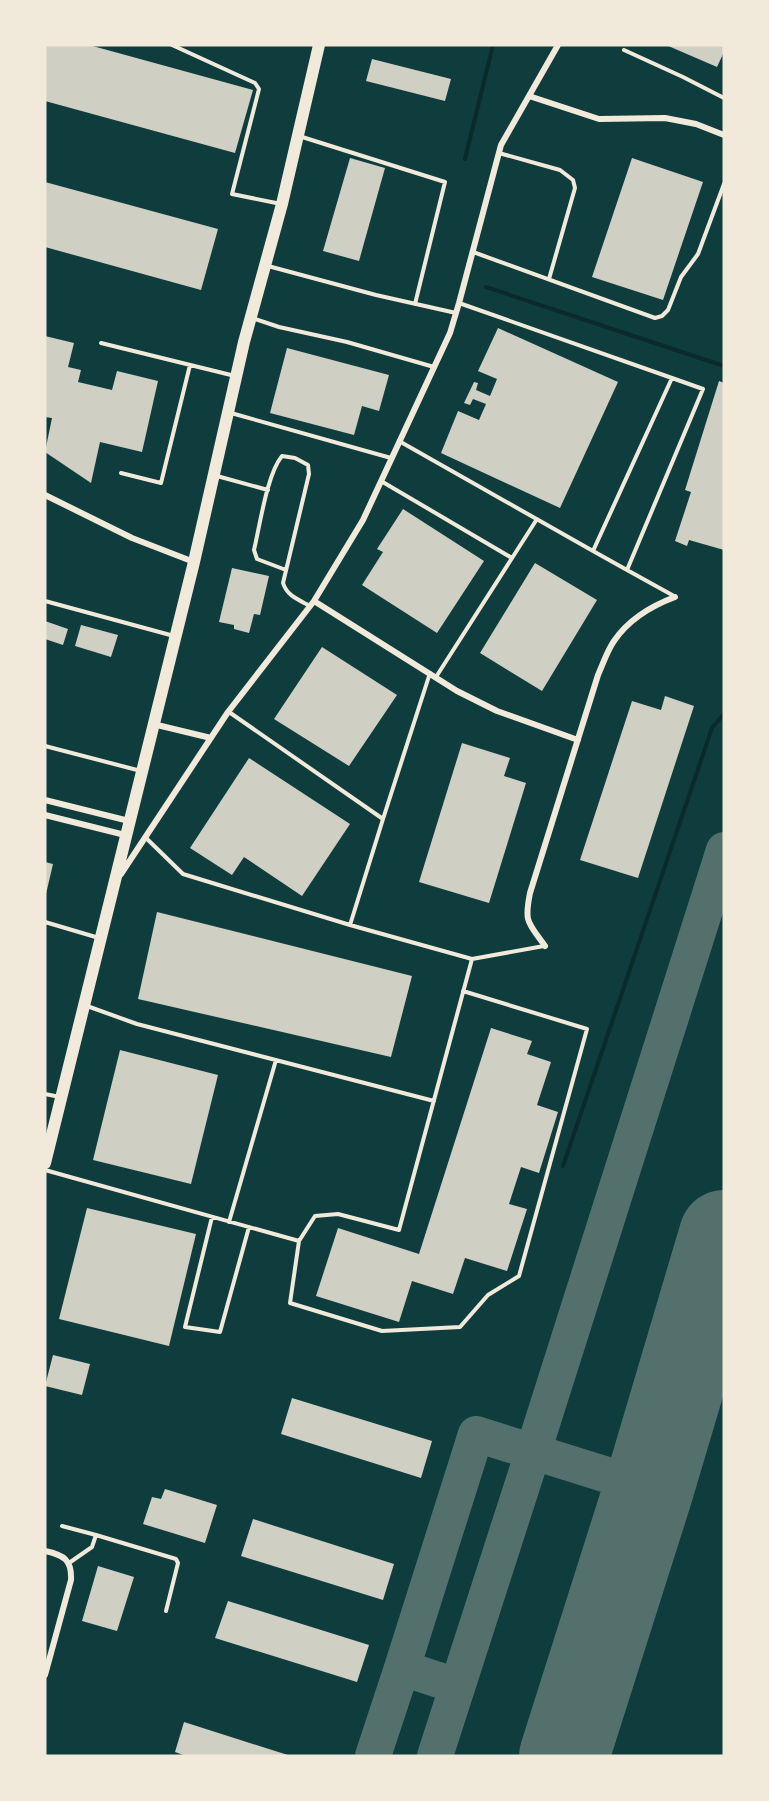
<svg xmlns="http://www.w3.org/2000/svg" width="769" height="1801" viewBox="0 0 769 1801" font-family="Helvetica,sans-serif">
  <rect width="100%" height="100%" fill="#0f3d3e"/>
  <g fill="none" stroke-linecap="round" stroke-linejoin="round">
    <path stroke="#0a2a2b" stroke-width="4" d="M 465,159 L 493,45
      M 486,287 L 724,366
      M 563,1166 L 712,728 L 724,714"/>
    <path stroke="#53706d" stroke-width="36" d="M 457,1686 L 402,1668 L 476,1434 L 649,1488
      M 373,1756 L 402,1668
      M 435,1756 L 533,1452 L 724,850"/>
    <path stroke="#53706d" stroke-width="90" d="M 564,1756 L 649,1488 L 724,1235"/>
  </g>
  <path fill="#cfcfc3" d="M 45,45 L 89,45 L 253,90 L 235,153 L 45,101 Z
    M 666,45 L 724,45 L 724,52 L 717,67 Z
    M 372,59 L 451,79 L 445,101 L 366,81 Z
    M 350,158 L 385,168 L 359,261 L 323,251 Z
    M 632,158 L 703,182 L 663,300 L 592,277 Z
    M 45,182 L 218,229 L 201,290 L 45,247 Z
    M 498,328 L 618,382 L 560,508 L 441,453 L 458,411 L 479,420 L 486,404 L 473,399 L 470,405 L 464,403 L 474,382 L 478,383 L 476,390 L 490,396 L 497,379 L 478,371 Z
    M 45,336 L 74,343 L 68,367 L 81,370 L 78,382 L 112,390 L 117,371 L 158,381 L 142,452 L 100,442 L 91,483 L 45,452 L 52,418 L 45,417 Z
    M 287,348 L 389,375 L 379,411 L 362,406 L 354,435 L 270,413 Z
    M 719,381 L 724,383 L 724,550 L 689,540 L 687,546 L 675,541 L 691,492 L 685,490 Z
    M 403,509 L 484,561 L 437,633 L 362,585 L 383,552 L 377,549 Z
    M 535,563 L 597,600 L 542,691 L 480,653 Z
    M 232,568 L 269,576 L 260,615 L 254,614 L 249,633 L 234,629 L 234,625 L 219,622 Z
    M 45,621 L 68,629 L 63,645 L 45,639 Z
    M 81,625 L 118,635 L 111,657 L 75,646 Z
    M 322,647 L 397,695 L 349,766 L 274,719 Z
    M 665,696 L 694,706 L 638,878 L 580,860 L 632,701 L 661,710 Z
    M 462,743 L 510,758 L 504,776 L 526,783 L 489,903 L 419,882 Z
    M 249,758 L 350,824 L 302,896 L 244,857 L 232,875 L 190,848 Z
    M 45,862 L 53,864 L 46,894 L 45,894 Z
    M 157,912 L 412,976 L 391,1057 L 138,999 Z
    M 491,1028 L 532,1041 L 527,1054 L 551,1062 L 537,1105 L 558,1112 L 539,1173 L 521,1167 L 509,1204 L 527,1209 L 507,1271 L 465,1258 L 453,1294 L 412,1281 L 399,1322 L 316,1296 L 338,1228 L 419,1254 Z
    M 120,1050 L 218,1075 L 191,1184 L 93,1160 Z
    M 87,1208 L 196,1234 L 169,1346 L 59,1319 Z
    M 53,1355 L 90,1364 L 82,1395 L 45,1386 Z
    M 292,1398 L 432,1441 L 421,1478 L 281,1434 Z
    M 165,1489 L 217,1505 L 205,1543 L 143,1524 L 152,1497 L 161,1499 Z
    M 253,1519 L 394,1564 L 383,1600 L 241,1556 Z
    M 98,1566 L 134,1577 L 117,1631 L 82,1621 Z
    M 228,1601 L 369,1645 L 357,1682 L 215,1638 Z
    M 184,1722 L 291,1756 L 186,1756 L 175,1752 Z"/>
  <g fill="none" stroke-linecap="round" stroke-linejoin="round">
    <path stroke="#f1e9da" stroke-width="4" d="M 172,45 L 255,83 L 259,89 L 232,194 L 281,204
      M 624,50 L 683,77 L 724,98
      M 299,136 L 445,182 L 415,304
      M 499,153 L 560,170 L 573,180 L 575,188 L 549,279
      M 473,252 L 655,318 L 662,316 L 668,310 L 681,277 L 698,254 L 724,184
      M 268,266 L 376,295 L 456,313
      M 459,303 L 672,378
      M 252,318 L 279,327 L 347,342 L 434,367
      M 101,343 L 235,376
      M 231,413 L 391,458
      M 399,441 L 593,551 L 672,378 L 703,389 L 627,570 L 674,596
      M 121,473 L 161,483 L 190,365
      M 217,476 L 268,490
      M 381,481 L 512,558
      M 593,551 L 627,570
      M 286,570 L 257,559 L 254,550 C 260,525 267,474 282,456 L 295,458 L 308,465 L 309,474 L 283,583 C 287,596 299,600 310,606
      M 45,601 L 174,636
      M 436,677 L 537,519
      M 229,712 L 383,819 L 430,673
      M 45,746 L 141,771
      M 45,922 L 99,938
      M 350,925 L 383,819
      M 472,959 L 544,946
      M 87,1006 L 137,1024 L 434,1101
      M 45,1094 L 60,1097
      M 45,1170 L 299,1241 L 315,1216 L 338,1214 L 399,1230 L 472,959 L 350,925 L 183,874 L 145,837
      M 212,1217 L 185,1327 L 220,1332 L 249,1227
      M 229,1222 L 276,1060
      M 299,1241 L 290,1303 L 382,1331 L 460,1327 L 488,1295 L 519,1276 L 587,1029 L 463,991
      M 62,1526 L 96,1535 L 92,1547 L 69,1563
      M 96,1535 L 176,1559 L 178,1563 L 166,1611"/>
    <path stroke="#f1e9da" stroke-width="6" d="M 529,96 L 599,119 L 665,118 L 696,124 L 724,135
      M 45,495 L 132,538 L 194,562
      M 314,601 L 457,691 L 497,711 L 578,740
      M 153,724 L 211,738
      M 45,800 L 129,821
      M 45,815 L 125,835
      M 121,874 L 228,712 L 314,601 L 363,520 L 450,333 L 459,303 L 501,145 L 558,45
      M 545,946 C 528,922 524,923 530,893 L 598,675 C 603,664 607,651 614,641 C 629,619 651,606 675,597
      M 45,1551 C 64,1555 72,1560 71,1580 L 45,1675"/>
    <path stroke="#f1e9da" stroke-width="12" d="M 45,1163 L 194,562 L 244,342 L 282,204 L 319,45"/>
  </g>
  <rect width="769" height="1801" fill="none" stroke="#f1e9da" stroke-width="93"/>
</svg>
